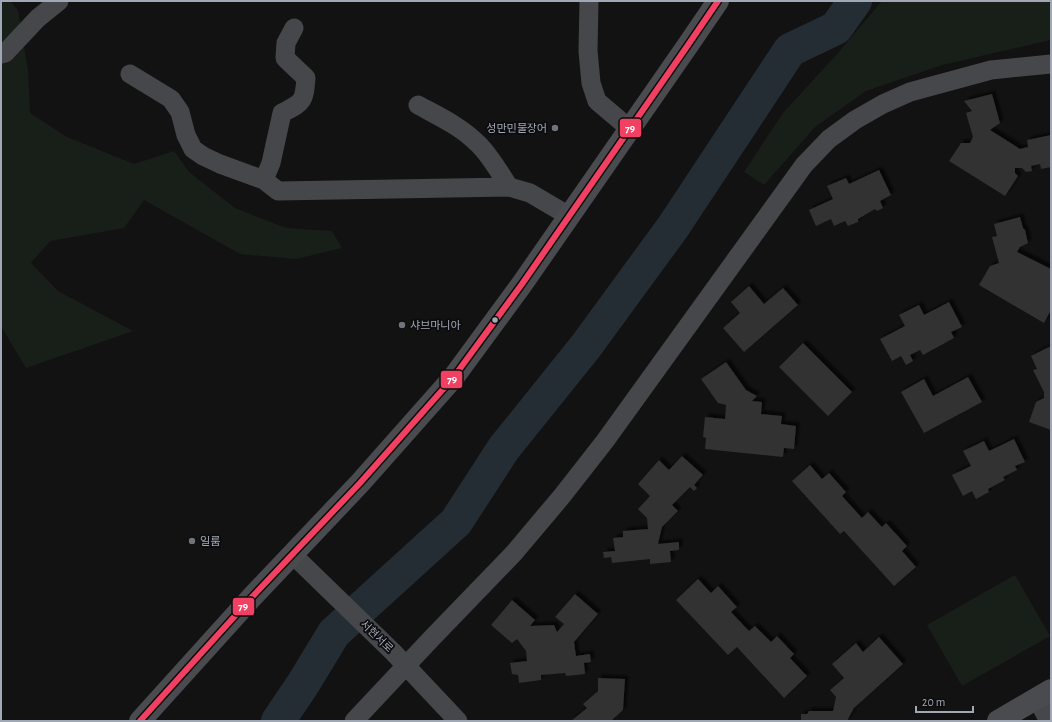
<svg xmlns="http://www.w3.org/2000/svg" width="1052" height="722" viewBox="0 0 1052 722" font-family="'Alegreya Sans','Noto Sans KR',sans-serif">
  <defs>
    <filter id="shadow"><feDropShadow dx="3.5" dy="-3.5" stdDeviation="1" flood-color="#0009"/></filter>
  </defs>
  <rect width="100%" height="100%" fill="#121212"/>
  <path fill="#181f19" d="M 1,1 L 10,1 L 18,10 L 28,71 L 30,113 L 67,137 L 134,164 L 174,151 L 189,172 L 235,208 L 286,228 L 332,231 L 342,248 L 296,259 L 240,254 L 144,200 L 124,228 L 50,241 L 31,263 L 58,291 L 133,331 L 26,368 L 1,326 Z
    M 882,1 L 1049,1 L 1051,6 L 1051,40 L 942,65 L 866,91 L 815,127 L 764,185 L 744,172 L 783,113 L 838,53 Z
    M 1015,575 L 1050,636 L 962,686 L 927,625 Z"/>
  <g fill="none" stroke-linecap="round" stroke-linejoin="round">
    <path stroke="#252d34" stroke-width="34" d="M 278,721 L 303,684 L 334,633 L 456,522 L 504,448 L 586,346 L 673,227 L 790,50 L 836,28 L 855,1"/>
  </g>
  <path fill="#313133" filter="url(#shadow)" d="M 992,94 L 1000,123 L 990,130 L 1020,149 L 1028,147 L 1027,140 L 1051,135 L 1051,161 L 1050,161 L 1051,167 L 1041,169 L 1040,164 L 1031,166 L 1032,171 L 1026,172 L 1022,168 L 1015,168 L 1015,173 L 1018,176 L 1005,196 L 949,161 L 961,143 L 970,143 L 973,137 L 966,113 L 972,111 L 964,101 Z
    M 879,170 L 891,195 L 880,201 L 883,208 L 877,211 L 875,209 L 858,219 L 858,222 L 848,226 L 845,221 L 834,226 L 831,219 L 816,226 L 809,210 L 833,199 L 827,186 L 846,178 L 849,184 Z
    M 1020,217 L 1023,228 L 1025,230 L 1028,243 L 1020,247 L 1017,252 L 1051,269 L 1051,310 L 1044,323 L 979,285 L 990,266 L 999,263 L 992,237 L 997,236 L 994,224 Z
    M 749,286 L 764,304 L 783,288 L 798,305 L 744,352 L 723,328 L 740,313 L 731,302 Z
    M 949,302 L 962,327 L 951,332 L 954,338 L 923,355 L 920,350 L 910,355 L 913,361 L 906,365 L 901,356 L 892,361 L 880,339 L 905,326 L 899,315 L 919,305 L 924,315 Z
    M 803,343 L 852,392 L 828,416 L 779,367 Z
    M 1051,346 L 1051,430 L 1029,422 L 1036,402 L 1044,398 L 1044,392 L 1033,370 L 1037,369 L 1031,356 Z
    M 726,362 L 746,390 L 757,396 L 752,401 L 762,402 L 761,414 L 782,416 L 781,424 L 796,426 L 794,449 L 784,448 L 783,457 L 705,449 L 706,438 L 703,437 L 705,417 L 725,419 L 726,405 L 718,403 L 701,379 Z
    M 968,377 L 982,402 L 924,433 L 901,392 L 924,379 L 933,396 Z
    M 1014,439 L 1025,462 L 1015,466 L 1017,470 L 1003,477 L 1005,480 L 988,489 L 989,492 L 976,499 L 972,491 L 963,496 L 952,475 L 971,466 L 963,451 L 984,441 L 989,451 Z
    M 682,456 L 703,475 L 694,485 L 697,488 L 694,491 L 690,487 L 672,505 L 678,511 L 662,527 L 658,544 L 679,542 L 679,550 L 670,551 L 671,562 L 650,564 L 650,559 L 612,563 L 611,557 L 604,558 L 603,552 L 615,551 L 613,538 L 623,537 L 623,531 L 648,529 L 647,518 L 638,509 L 650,496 L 638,484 L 659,460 L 669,470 Z
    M 810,465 L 822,479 L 829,473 L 846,492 L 842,496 L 862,518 L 868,512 L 882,527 L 886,523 L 907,546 L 902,551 L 916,567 L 894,586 L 844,531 L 840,534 L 792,481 Z
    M 698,579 L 711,593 L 718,586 L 737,607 L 731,612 L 749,631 L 755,626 L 771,642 L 777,636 L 794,654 L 790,658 L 807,676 L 784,698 L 737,647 L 728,655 L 676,600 Z
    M 575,594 L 598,614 L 574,642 L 576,656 L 590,654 L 591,662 L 584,663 L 585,674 L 566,676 L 565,673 L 541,675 L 541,680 L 519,683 L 518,675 L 512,674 L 510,663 L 527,661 L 526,651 L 517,639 L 512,643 L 491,625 L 512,600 L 535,620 L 530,626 L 554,625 L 557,632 L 564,624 L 555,617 Z
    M 879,637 L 903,664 L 854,708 L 848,719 L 848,721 L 801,721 L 801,714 L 807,714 L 809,711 L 833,711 L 836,697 L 830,690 L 844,678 L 832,664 L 856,643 L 863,652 Z
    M 598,678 L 625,679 L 623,710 L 611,721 L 571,721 L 587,708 L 583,704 L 598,691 Z"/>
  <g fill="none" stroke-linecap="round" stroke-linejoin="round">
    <path stroke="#46474b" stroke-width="19" d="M 589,1 L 588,51 L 591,83 L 597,101 L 630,129
      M 1,54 L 5,53 L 38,18 L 59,1
      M 130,74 L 171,99 L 180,112 L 186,135 L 193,149 L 203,156 L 220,164 L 264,180 L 278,191 L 509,187 L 530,193 L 569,216
      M 418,105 C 438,116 460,126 476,142 C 488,152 500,173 509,187
      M 264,180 L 271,163 L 282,113 C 303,102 304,103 306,78 L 285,58 L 286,43 L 294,28
      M 292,554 L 393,652 L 458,721
      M 1037,699 L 1049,721
      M 354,721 L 431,639 L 514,553 L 562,496 L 605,441 L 804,165 L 829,139 L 855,120 L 883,104 L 910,92 L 991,70 L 1051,64"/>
    <path stroke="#4a4b4f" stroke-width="22" d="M 140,721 L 252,597 L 360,483 L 453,378 L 522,284 L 688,45 L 718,1
      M 998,721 L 1051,690"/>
    <defs>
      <path id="bus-1" d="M 140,721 L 252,597 L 360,483 L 453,378 L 522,284 L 688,45 L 718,1"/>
    </defs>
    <use href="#bus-1" stroke="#0c0c0e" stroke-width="9"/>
    <use href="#bus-1" stroke="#f24062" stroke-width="6"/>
  </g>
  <g fill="#6f747c" stroke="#0c0c0e" stroke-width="1.5">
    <circle cx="555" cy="128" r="4"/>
    <circle cx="402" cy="325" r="4"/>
    <circle cx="192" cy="541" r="4"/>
  </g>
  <circle fill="#a1a8b5" stroke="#0c0c0e" stroke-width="1.5" cx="495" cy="320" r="3.5"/>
  <g text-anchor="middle" stroke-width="3.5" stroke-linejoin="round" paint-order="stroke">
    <g font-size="11" fill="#a1a8b5" stroke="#0c0c0e" text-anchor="start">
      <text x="547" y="132" text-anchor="end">성만민물장어</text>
      <text x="410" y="329">샤브마니아</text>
      <text x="200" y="545">일룸</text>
    </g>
    <g font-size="11" fill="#a1a8b5" stroke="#0c0c0e">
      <text transform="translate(377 636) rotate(44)" y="4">서현서로</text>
    </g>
  </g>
  <g stroke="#0c0c0e" stroke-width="1.5">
    <rect x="619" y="118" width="23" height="20" rx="4" fill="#f24062"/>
    <rect x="440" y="370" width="23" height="19" rx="4" fill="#f24062"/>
    <rect x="232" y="597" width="23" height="19" rx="4" fill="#f24062"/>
  </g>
  <g font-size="11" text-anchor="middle" font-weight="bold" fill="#fff">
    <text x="630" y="132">79</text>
    <text x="452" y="383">79</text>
    <text x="243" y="610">79</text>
  </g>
  <rect width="1052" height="722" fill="none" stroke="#a1a8b5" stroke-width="4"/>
  <path d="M916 706v6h57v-6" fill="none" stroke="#a1a8b5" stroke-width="2"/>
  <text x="922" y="706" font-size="12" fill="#a1a8b5" stroke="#0c0c0e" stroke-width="3" paint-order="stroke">20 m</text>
</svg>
